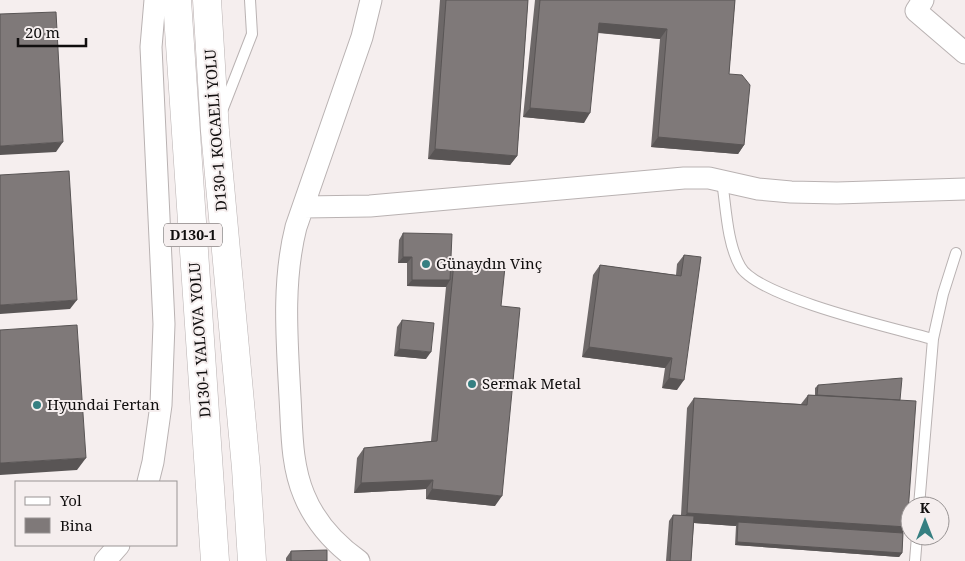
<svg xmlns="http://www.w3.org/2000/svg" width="965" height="561" viewBox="0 0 965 561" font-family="'Noto Serif',serif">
  <rect width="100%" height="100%" fill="#f5eeee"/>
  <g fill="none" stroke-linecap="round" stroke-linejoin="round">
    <defs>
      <path id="service" d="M 222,111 L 252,34 L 250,0
        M 722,181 C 726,207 727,243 740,266 C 756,297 896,329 933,339 L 919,506
        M 933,339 L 943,294 L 956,253
        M 915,561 L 917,536"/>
      <path id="minor" d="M 923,0 L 916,11 L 965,53
        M 304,207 L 370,206 L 684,178 L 709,178 L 758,189 L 791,192 L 837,193 L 965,189
        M 148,482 L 153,462 L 161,405 L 164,324 L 151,47 L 155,0
        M 105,561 L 119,545
        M 359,561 C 335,544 315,522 304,495 C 291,464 292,430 290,397 C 287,341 282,282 296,227 L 362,37 L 371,0"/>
      <path id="trunk" d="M 177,0 L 215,561
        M 207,0 L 215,131 L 246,468 L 252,561"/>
    </defs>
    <use href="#service" stroke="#b9b2b2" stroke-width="12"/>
    <use href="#minor" stroke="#b9b2b2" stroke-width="23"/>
    <use href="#trunk" stroke="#b9b2b2" stroke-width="29"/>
    <use href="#service" stroke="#fff" stroke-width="10"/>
    <use href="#minor" stroke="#fff" stroke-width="21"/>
    <use href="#trunk" stroke="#fff" stroke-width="28"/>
  </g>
  <path fill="#6d6868" d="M 440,0 L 528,0 L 517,156 L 510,165 L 428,159 Z
    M 535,0 L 735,0 L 729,74 L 744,145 L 738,154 L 651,147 L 660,39 L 598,33 L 584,123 L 523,117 Z
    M 403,233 L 451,267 L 454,262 L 501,306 L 495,506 L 426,499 L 426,489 L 354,493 L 357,458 L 364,448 L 431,441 L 446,287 L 407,286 L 407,263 L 398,263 L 399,240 Z
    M 684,255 L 677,390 L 662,388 L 665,368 L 582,357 L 593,275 L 600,265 L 676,275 L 677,264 Z
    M 402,320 L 426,359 L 394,356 L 397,327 Z
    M 818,385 L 900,400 L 907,527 L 903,533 L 902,553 L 899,557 L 735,545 L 736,526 L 694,523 L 691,561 L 666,561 L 669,521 L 673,515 L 681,515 L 687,408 L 694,398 L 801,404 L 808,395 L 815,395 L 815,388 Z
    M 291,551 L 327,561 L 286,561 L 286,558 Z"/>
  <path fill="#595555" d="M 599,23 L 667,29 L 660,39 L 593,32 Z
    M 530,108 L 590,113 L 584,123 L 523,117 Z
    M 658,137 L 744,145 L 738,154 L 651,147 Z
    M 63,142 L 56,152 L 0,155 L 0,146 Z
    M 435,149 L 517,156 L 510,165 L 428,159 Z
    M 403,257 L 412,257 L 407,263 L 398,263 Z
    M 412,280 L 450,280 L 446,287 L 407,286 Z
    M 77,300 L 70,309 L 0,314 L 0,305 Z
    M 589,347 L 672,358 L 665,368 L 582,357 Z
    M 399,349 L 431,352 L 426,359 L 394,356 Z
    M 669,378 L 684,380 L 677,390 L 662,388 Z
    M 86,458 L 77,470 L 0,475 L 0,463 Z
    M 433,480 L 426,489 L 354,493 L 361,483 Z
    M 432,489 L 502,496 L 495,506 L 426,499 Z
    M 687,513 L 907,527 L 900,537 L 738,522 L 736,526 L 680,522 Z
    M 737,542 L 902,553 L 899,557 L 735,545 Z"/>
  <path fill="#7f7979" stroke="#595555" d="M 446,0 L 528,0 L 517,156 L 435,149 Z
    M 540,0 L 735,0 L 729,74 L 742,75 L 750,85 L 744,145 L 658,137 L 667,29 L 599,23 L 590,113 L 530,108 Z
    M 56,12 L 63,142 L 0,146 L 0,14 Z
    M 69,171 L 77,300 L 0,305 L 0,175 Z
    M 403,233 L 452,234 L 450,280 L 412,280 L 412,257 L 403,257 Z
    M 684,255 L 701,257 L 684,380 L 669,378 L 672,358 L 589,347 L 600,265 L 681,276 Z
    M 454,262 L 505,267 L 501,306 L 520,308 L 502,496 L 432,489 L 433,480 L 361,483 L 364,448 L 437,441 Z
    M 402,320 L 434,323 L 431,352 L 399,349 Z
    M 77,325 L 86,458 L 0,463 L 0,330 Z
    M 902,378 L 900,400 L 817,395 L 818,385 Z
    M 808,395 L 916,401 L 907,527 L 687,513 L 694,398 L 807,405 Z
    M 673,515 L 694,516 L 691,561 L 670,561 Z
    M 738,522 L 903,533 L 902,553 L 737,542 Z
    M 327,550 L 327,561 L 291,561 L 291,551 Z"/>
  <g fill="#367f81" stroke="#f5eeee" stroke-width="2">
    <circle cx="426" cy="264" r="5"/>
    <circle cx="472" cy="384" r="5"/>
    <circle cx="37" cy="405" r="5"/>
  </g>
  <g text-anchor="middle" stroke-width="4" stroke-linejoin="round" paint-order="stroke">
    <rect fill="#f5eeee" stroke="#555151" stroke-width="1" x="164" y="223.5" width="58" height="23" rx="4"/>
    <g font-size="14" font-weight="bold" fill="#100e0e">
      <text x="193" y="240">D130-1</text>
    </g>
    <g font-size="15" fill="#100e0e" stroke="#f5eeee">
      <text transform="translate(216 130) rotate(-94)" y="5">D130-1 KOCAELİ YOLU</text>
      <text transform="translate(200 340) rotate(-94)" y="5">D130-1 YALOVA YOLU</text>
    </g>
    <g font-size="15" fill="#100e0e" stroke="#f5eeee" text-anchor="start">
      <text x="436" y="269">Günaydın Vinç</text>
      <text x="482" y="389">Sermak Metal</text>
      <text x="47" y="410">Hyundai Fertan</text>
    </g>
  </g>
  <rect x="15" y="481" width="162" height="65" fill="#f5eeee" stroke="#999494"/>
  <rect x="25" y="497" width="25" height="8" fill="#ffffff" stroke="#999494"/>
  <text x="60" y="506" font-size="15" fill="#100e0e">Yol</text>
  <rect x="25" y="518" width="25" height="15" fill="#7f7979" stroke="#999494"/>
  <text x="60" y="531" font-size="15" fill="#100e0e">Bina</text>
  <g transform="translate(925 521)"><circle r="24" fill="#f5eeee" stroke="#999494"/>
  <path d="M0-4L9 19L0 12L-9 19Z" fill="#367f81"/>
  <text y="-8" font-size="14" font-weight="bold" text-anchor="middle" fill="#100e0e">K</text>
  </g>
  <path d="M18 38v8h68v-8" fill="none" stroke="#100e0e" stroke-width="2.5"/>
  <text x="25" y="38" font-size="15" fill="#100e0e" stroke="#f5eeee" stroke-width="4" paint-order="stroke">20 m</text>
</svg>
